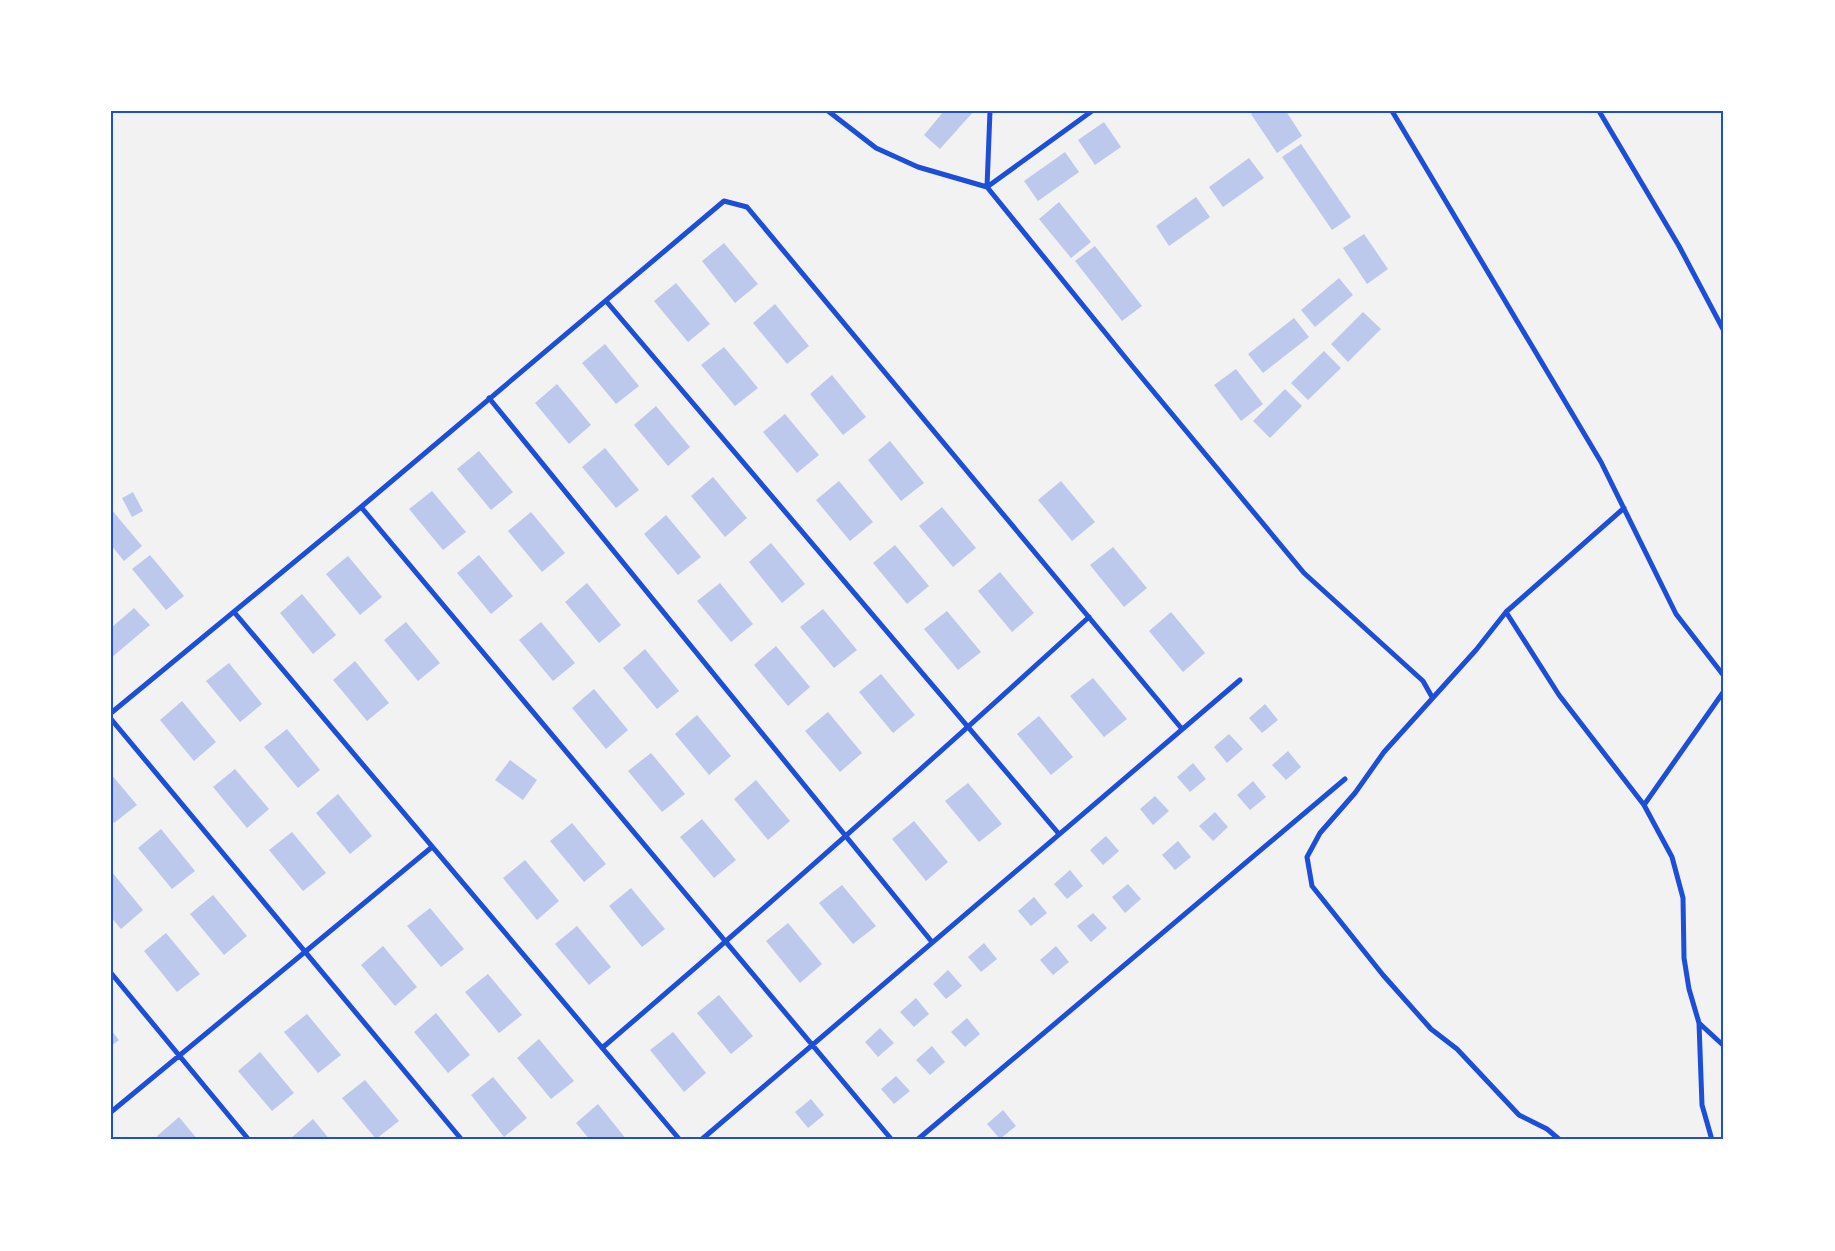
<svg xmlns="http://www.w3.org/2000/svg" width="1835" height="1251" viewBox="0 0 1835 1251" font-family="Signika,sans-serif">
  <rect width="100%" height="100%" fill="#f2f2f2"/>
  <path fill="#bdc9ec" d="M 944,111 L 974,111 L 940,149 L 924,135 Z
    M 1255,111 L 1286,111 L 1302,136 L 1277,153 L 1251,114 Z
    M 1104,122 L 1121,147 L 1095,165 L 1078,140 Z
    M 1301,144 L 1351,217 L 1332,230 L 1282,157 Z
    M 1065,152 L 1079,172 L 1038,201 L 1024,181 Z
    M 1249,158 L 1264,178 L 1223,207 L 1209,187 Z
    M 1196,197 L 1210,217 L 1169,246 L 1156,226 Z
    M 1059,202 L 1091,242 L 1071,258 L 1039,219 Z
    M 1364,234 L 1388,269 L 1367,284 L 1343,248 Z
    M 724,243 L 758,284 L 735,303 L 702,261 Z
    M 1095,246 L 1142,306 L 1122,321 L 1075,261 Z
    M 1339,278 L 1353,295 L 1315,327 L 1301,310 Z
    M 676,283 L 710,324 L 688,342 L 654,301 Z
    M 775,304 L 809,346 L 787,364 L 753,323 Z
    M 1363,312 L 1381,329 L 1348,362 L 1331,344 Z
    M 1294,318 L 1309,337 L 1263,373 L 1248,354 Z
    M 605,344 L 639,386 L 616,404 L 582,363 Z
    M 724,347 L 758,388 L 735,406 L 701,365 Z
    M 1324,351 L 1341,368 L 1308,400 L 1291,383 Z
    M 1236,369 L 1263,404 L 1241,421 L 1214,385 Z
    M 832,375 L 866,417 L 843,435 L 810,394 Z
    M 557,384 L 591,425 L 569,444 L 535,403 Z
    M 1285,389 L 1302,406 L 1270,438 L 1253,421 Z
    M 656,406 L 690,447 L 668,466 L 634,425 Z
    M 785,414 L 819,455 L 797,473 L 763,432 Z
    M 890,441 L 924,483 L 901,501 L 868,460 Z
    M 605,448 L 639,490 L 616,508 L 582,467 Z
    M 479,451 L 513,492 L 491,510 L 457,469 Z
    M 713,477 L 747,518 L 725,537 L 691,496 Z
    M 839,481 L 873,522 L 850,541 L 816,500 Z
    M 1061,481 L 1095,522 L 1072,541 L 1038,500 Z
    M 432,491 L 466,532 L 443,550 L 409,509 Z
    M 133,492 L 143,511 L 132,517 L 122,498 Z
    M 942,507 L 976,548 L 953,567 L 919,526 Z
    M 111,509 L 142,546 L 124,561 L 111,545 Z
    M 531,512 L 565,553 L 542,572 L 508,531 Z
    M 666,515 L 701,557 L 678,575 L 644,534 Z
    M 771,543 L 805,584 L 782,603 L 749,562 Z
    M 895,545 L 929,586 L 907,604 L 873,563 Z
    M 1113,547 L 1147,588 L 1124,607 L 1090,565 Z
    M 150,555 L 184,596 L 166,610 L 132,569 Z
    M 479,555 L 513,596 L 491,614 L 457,573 Z
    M 348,556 L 382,597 L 360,615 L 326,574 Z
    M 1000,572 L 1034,613 L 1012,632 L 978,591 Z
    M 587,583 L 621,625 L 599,643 L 565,602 Z
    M 720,583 L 753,624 L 731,642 L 697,601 Z
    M 302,594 L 336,635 L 313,654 L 280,613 Z
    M 134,608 L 150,625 L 111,658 L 111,628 Z
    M 823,609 L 857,650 L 834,668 L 800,627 Z
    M 947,611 L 981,652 L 958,670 L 924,629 Z
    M 1171,612 L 1205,653 L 1183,672 L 1149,631 Z
    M 406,622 L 440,663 L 418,681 L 384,640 Z
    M 541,622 L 575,663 L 553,681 L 519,640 Z
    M 776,646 L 810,687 L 788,706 L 754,665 Z
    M 645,649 L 679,691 L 657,709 L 623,668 Z
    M 355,661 L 389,703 L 367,721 L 333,680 Z
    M 229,663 L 262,704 L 240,722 L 206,681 Z
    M 881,674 L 915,715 L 893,733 L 859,692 Z
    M 1093,678 L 1127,719 L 1104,737 L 1070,696 Z
    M 594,689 L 628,730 L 606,749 L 572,708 Z
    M 182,701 L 216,742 L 194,761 L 160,720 Z
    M 1265,704 L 1278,720 L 1262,733 L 1249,718 Z
    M 828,712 L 862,753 L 840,772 L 805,731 Z
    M 697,715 L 731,756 L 709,775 L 675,734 Z
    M 1039,716 L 1073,757 L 1051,775 L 1017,734 Z
    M 287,729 L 320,770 L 298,788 L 264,747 Z
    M 1229,734 L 1243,749 L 1227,763 L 1214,747 Z
    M 1288,751 L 1301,767 L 1286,780 L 1272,765 Z
    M 651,753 L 685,794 L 662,812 L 628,771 Z
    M 510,760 L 537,780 L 523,800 L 495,780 Z
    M 1193,763 L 1206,779 L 1190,792 L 1177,777 Z
    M 235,769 L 269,809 L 247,828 L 213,787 Z
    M 111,774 L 137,805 L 114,823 L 111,819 Z
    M 756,780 L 790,821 L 768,840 L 734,799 Z
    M 1253,781 L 1266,797 L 1250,810 L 1237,795 Z
    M 968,783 L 1002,824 L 979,842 L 945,801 Z
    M 338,794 L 372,836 L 350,854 L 316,813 Z
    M 1155,796 L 1169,811 L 1153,825 L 1140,809 Z
    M 1215,812 L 1228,827 L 1213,841 L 1199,826 Z
    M 702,819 L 736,860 L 714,878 L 680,837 Z
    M 914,821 L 948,862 L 926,881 L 892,839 Z
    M 572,823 L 606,864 L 584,882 L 550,841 Z
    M 161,829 L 195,871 L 172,889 L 138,848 Z
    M 292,832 L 326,873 L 303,891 L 269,850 Z
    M 1106,836 L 1119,851 L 1103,865 L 1090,850 Z
    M 1178,841 L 1191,857 L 1175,870 L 1162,855 Z
    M 525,860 L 559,901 L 537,920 L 503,878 Z
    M 1070,870 L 1083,886 L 1067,899 L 1054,884 Z
    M 111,871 L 143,910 L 121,929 L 111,917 Z
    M 1128,884 L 1141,899 L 1125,913 L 1112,897 Z
    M 842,885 L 876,926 L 853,944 L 819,903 Z
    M 631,888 L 665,929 L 642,947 L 609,906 Z
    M 213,895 L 247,936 L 224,955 L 190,914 Z
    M 1034,897 L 1047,913 L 1031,926 L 1018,911 Z
    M 430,908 L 464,949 L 441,967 L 407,926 Z
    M 1093,913 L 1107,928 L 1091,942 L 1077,926 Z
    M 788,923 L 822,964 L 800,983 L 766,941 Z
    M 577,926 L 611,967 L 589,985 L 555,944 Z
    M 166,933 L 200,974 L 177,992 L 144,951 Z
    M 984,943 L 997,959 L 981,972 L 968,957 Z
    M 383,946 L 417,987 L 395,1006 L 361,965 Z
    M 1056,946 L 1069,962 L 1053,975 L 1040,960 Z
    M 948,970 L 962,986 L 946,999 L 933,984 Z
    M 488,974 L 522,1015 L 499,1033 L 465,992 Z
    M 719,995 L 753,1036 L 731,1054 L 697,1013 Z
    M 916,998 L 929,1014 L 914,1027 L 900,1012 Z
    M 436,1013 L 470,1055 L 448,1073 L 414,1032 Z
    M 307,1014 L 341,1055 L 318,1073 L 284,1032 Z
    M 967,1018 L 980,1034 L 965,1047 L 951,1032 Z
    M 880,1028 L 894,1043 L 878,1057 L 865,1042 Z
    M 111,1030 L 119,1040 L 111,1046 Z
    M 673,1032 L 706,1073 L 684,1092 L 650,1050 Z
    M 539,1039 L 574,1081 L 551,1099 L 517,1058 Z
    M 932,1046 L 945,1062 L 930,1075 L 916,1060 Z
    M 260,1052 L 294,1093 L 272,1111 L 238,1071 Z
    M 896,1076 L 910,1091 L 894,1104 L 881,1089 Z
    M 493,1077 L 527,1118 L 504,1137 L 471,1095 Z
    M 365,1080 L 399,1121 L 376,1139 L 342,1098 Z
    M 811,1099 L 824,1115 L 808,1128 L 795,1112 Z
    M 598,1104 L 627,1140 L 590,1140 L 576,1123 Z
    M 1003,1110 L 1016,1126 L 1000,1139 L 987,1124 Z
    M 179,1117 L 198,1140 L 160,1140 L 157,1136 Z
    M 313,1119 L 330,1140 L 293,1140 L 291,1138 Z"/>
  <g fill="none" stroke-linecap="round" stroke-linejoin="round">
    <path stroke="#1d4ed8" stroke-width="5" d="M 828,111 L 876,148 L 918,167 L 987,187 L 1133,367 L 1304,573 L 1423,681 L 1432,697
      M 1392,111 L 1601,462 L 1676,614 L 1724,676
      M 1599,111 L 1679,246 L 1724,331
      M 987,187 L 1092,111
      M 987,187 L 990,111
      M 606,301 L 1059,834
      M 489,398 L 932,942
      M 361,507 L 892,1140
      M 234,612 L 680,1140
      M 1506,612 L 1559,695 L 1644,805 L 1672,857 L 1683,898 L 1684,958 L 1689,989 L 1699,1023 L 1702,1105 L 1712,1140
      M 111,713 L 361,507 L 724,201 L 747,207 L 1182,729
      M 111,719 L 462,1140
      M 1644,805 L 1724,691
      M 111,973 L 249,1140
      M 1699,1023 L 1724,1046
      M 602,1048 C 767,907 929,763 1089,617
      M 111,1112 L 432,847
      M 701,1140 L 1240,680
      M 917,1140 L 1345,779
      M 1560,1140 L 1547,1129 L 1519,1115 L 1457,1049 L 1431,1029 L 1383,975 L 1312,886 L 1307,857 L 1320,833 L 1355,793 L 1384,752 L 1476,650 L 1506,612 L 1624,508"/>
  </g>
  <rect width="1835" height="1251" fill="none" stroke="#ffffff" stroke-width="225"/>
  <rect x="112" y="112" width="1610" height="1026" fill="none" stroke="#1d4ed8" stroke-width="2"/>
</svg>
